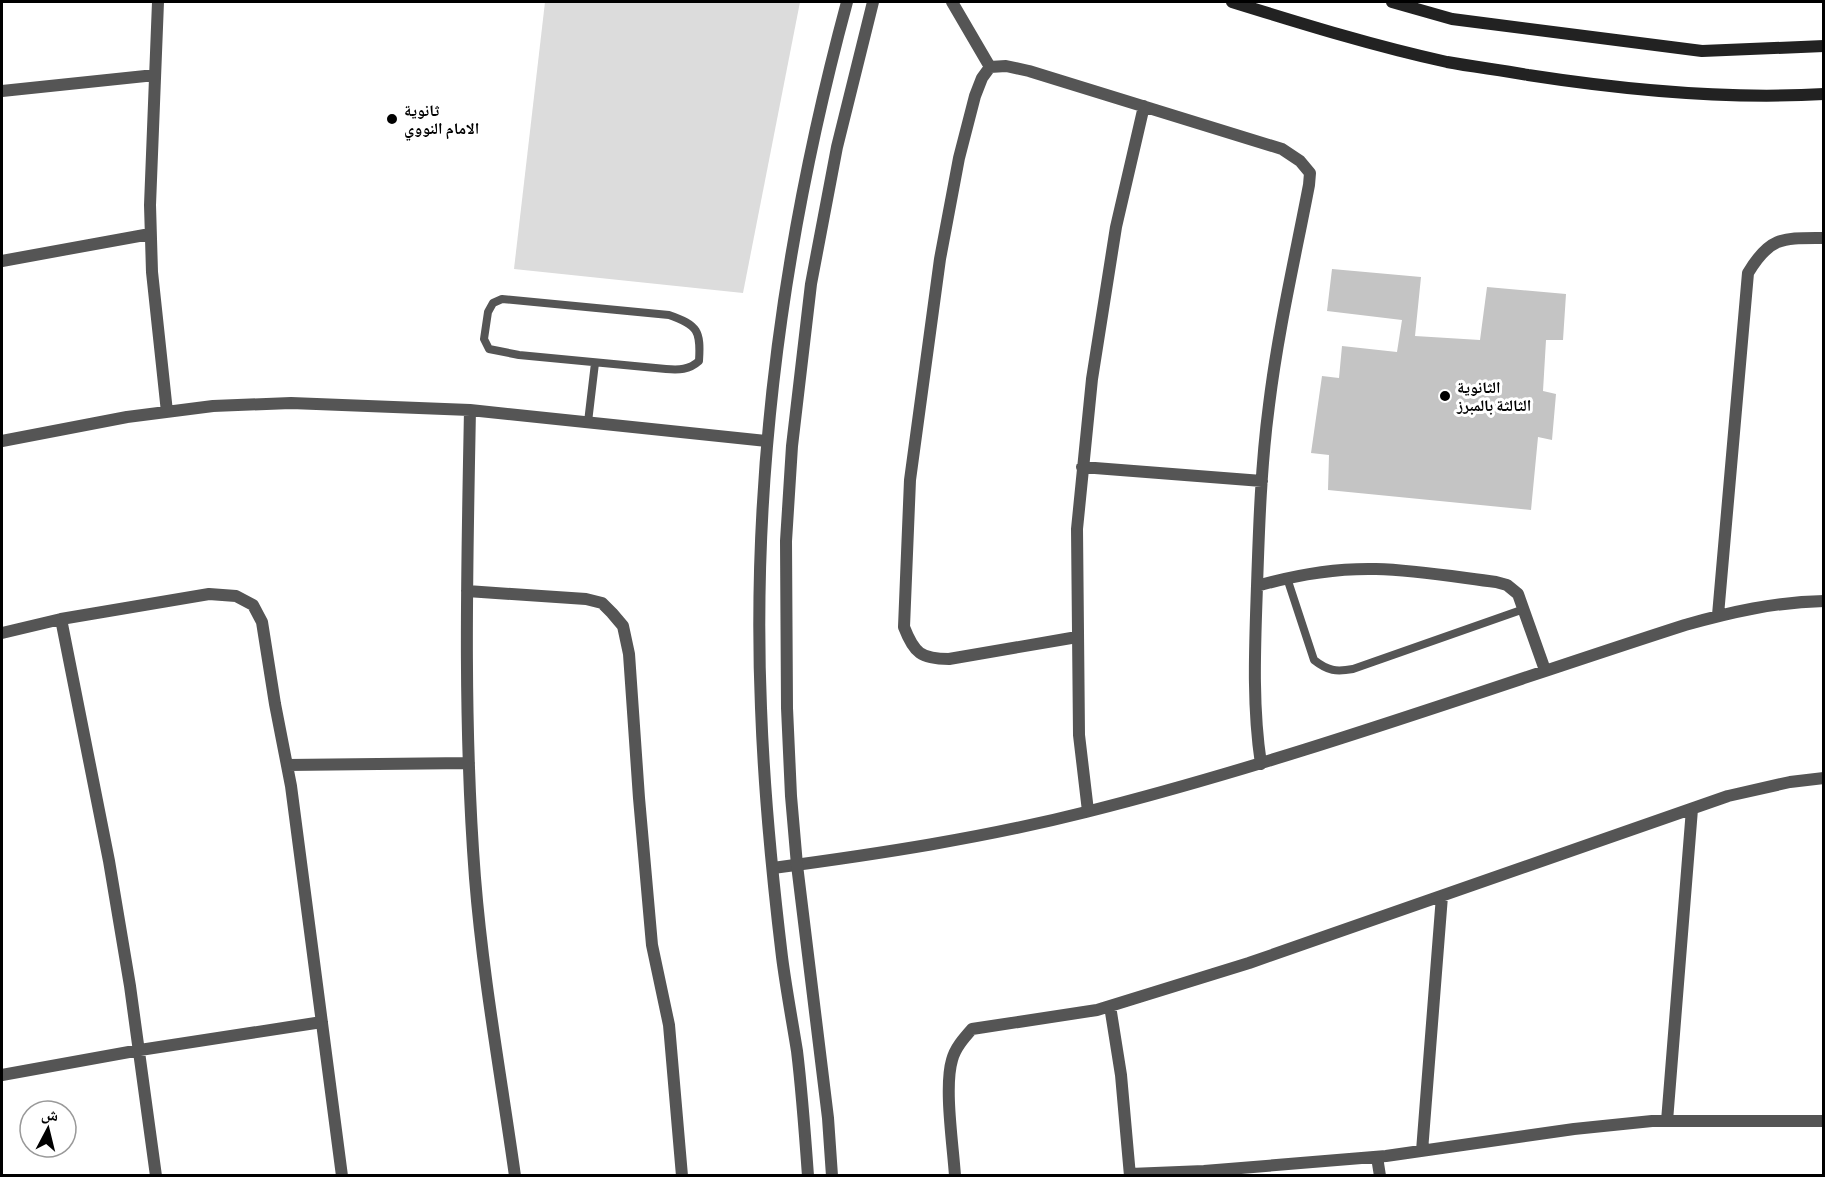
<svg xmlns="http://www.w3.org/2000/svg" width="1825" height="1177" viewBox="0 0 1825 1177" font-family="Manrope,'Noto Naskh Arabic',sans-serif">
  <rect width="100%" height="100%" fill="#fff"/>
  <path fill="#dcdcdc" d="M 545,2 L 800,2 L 743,293 L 514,269 Z"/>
  <path fill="#c4c4c4" d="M 1332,269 L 1421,277 L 1415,336 L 1480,340 L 1487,287 L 1566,294 L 1563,340 L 1546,340 L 1543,391 L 1556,394 L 1552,440 L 1538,437 L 1531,510 L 1328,490 L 1329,455 L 1311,453 L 1322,376 L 1339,378 L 1342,346 L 1397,352 L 1402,320 L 1327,311 Z"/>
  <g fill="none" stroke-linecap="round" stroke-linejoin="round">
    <path stroke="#555" stroke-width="8" d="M 502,299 L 669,315 C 698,325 701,331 699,361 C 689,370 679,370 666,369 L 519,355 L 489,349 L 484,339 L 488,312 L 493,303 Z
      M 588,422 L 595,363
      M 1287,578 L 1314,660 C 1328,671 1336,672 1353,669 L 1524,609"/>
    <path stroke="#555" stroke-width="12" d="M 158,2 L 150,205 L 152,272 L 167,412
      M 952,2 L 990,67
      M 2,91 L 155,75
      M 2,261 L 150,234
      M 470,410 C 467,566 463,723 475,878 C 483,978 501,1076 515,1176
      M 2,441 L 127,417 L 213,406 L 291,403 L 470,410 L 766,441
      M 1082,467 L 1262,481
      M 1257,586 C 1295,575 1336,568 1376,569 C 1416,570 1456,577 1496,582 L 1507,585 L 1518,594 L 1545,670
      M 467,591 L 586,599 L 602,603 L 612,613 L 623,626 L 629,654 L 639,798 L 652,945 L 669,1025 L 682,1176
      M 1718,615 L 1748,273 C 1770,236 1783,238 1824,238
      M 61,619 L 109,861 L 130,986 L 156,1176
      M 2,633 L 61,619 L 209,594 L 236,596 L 253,605 L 262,622 L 275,704 L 291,786 L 342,1176
      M 1077,637 L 949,659 C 921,659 914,653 904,627 L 910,480 L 940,259 L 959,158 L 975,96 L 982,78 L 990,67 L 1006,66 L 1029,71 L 1282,149 L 1300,161 L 1310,173 L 1309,185 C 1295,258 1278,331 1269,405 C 1261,465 1259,526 1257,586 C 1255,645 1252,705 1261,764
      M 287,765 L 469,763
      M 1088,811 L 1079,735 L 1077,529 L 1092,379 L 1116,227 L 1144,106
      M 773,868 C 878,854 983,838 1086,812 C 1289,761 1486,689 1685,625 C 1731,612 1775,602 1824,601
      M 1110,1006 L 1121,1075 L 1130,1176
      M 2,1075 L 140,1050 L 322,1022
      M 1667,1121 L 1692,809
      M 1422,1151 L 1442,896
      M 1377,1157 L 1380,1176
      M 1130,1174 L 1204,1171 L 1386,1156 L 1574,1129 L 1652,1121 L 1824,1121
      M 955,1176 C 953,1145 944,1087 952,1060 C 955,1048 964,1038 972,1029 L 1097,1010 L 1249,963 L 1728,796 L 1790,782 L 1824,778"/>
    <path stroke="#555" stroke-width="12" d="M 808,1176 C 805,1134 802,1092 797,1051 C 792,1020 786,988 782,957 C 772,874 764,791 761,708 C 751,469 785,232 847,2
      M 832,1176 L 828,1118 L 797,865 L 791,796 L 787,708 L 786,541 L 792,446 L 811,284 L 837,147 L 873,2"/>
    <path stroke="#222" stroke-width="12" d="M 1232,2 C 1303,24 1374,46 1447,62 C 1474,67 1501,70 1528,75 C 1625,90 1725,100 1824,94
      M 1392,2 L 1452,19 L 1702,51 L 1824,46"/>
  </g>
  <g fill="#000" stroke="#fff" stroke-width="2">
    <circle cx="392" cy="119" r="6"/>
    <circle cx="1445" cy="396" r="6"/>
  </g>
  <g text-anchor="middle" stroke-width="6" stroke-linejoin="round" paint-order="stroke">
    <g font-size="16" font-weight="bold" fill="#000" stroke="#fff" text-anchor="start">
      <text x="404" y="116">ثانوية<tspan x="404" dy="18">الامام النووي</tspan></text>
      <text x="1457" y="393">الثانوية<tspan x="1457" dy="18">الثالثة بالمبرز</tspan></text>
    </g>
  </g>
  <rect width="1825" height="1177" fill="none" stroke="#000000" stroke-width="6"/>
  <g transform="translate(48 1129) rotate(7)"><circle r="28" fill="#ffffff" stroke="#999999" stroke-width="1.5"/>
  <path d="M0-4.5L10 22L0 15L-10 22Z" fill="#000000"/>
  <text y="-9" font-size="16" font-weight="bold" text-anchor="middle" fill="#000000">ش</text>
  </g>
</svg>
